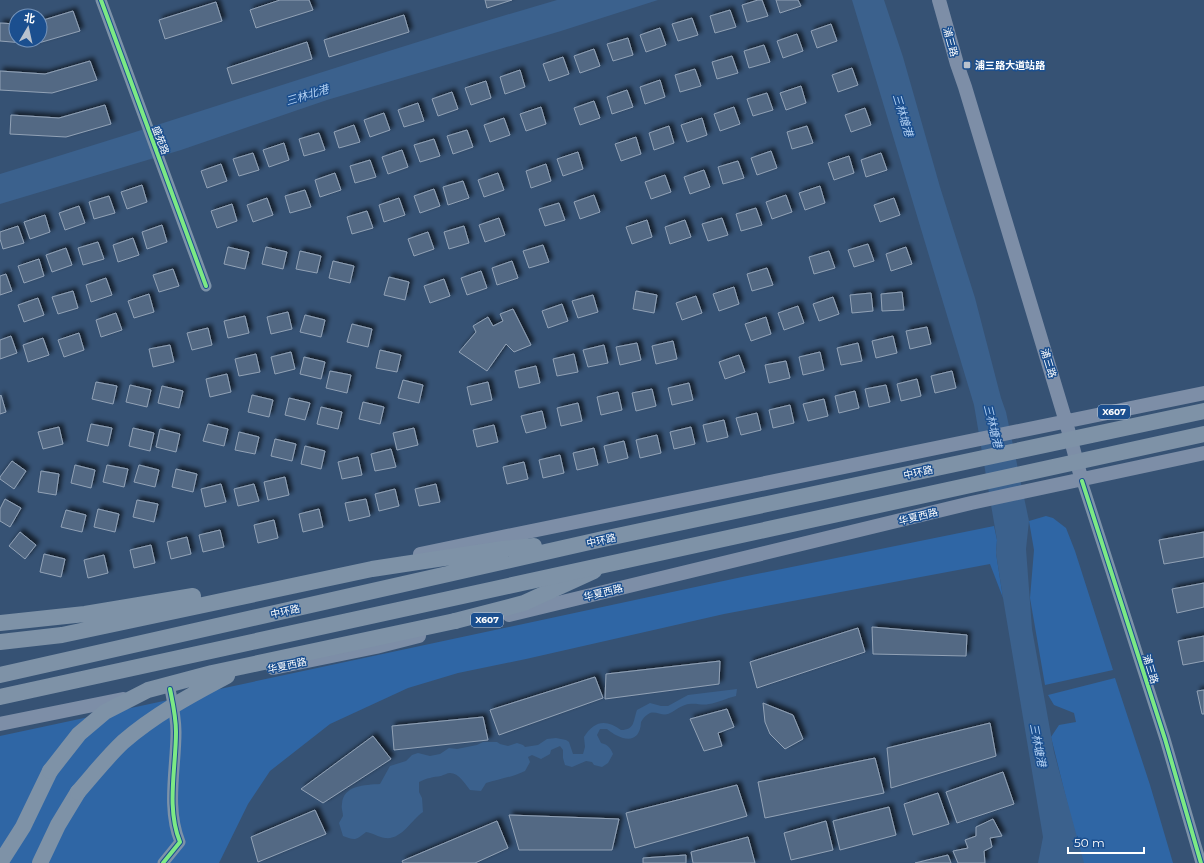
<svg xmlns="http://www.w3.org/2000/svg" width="1204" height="863" viewBox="0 0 1204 863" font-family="Montserrat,'Noto Sans SC',sans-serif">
  <defs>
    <filter id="shadow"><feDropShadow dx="3.5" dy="-3.5" stdDeviation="2" flood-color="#0009"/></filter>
  </defs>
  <rect width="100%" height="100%" fill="#365274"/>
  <path fill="#2f66a5" d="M 1046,516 L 1053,518 L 1066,528 L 1075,551 L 1113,670 L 1045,685 L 1030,598 L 1034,550 L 1029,521 Z
    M 994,526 L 997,540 L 996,553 L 1003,598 L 990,564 L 724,614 L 526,659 L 458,673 L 408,688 L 330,724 L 270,771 L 248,804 L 219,863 L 0,863 L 0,736 L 742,577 Z
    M 1115,678 L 1150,785 L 1173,863 L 1082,863 L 1051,737 L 1059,725 L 1076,722 L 1074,713 L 1054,705 L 1048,695 Z"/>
  <path fill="#3b618d" d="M 557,0 L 658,0 L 561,31 L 327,100 L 181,150 L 0,204 L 0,174 C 186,118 370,54 557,0 Z
    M 852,0 L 884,0 L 903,57 L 940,187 L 975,298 L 1001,398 L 1006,412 L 1029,521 L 1026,549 L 1032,629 L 1054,752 L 1084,863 L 1038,863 L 1043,837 L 1003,598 L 996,553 L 997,540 L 974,405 Z
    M 737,689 L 736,696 C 726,698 718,703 709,704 C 701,706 695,702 685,705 C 678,707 674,712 668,714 C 662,716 656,711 650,713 C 646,715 643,718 641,722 C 640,746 620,740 607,729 L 600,729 L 597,735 L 601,743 C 608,745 610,747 613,754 L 608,763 L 602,767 L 594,765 L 592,762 L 586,761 L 572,767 L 565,765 L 563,758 L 563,750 L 560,746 L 551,750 L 550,754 L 541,759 L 532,755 L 528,757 L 530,762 L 525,771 C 513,777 499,779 486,783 L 481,791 L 470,790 C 465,784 459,773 450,773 C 447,773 444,775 441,776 C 433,777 427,778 419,782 L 419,792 L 422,798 L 423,812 C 411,820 402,840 385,838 C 378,837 373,833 366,832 C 356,840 356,841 343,836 L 339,823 L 343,816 C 343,812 341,808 342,804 C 343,785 365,785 380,784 L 390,766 L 406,761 L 412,755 L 418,753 L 430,756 L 440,754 L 449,748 L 457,749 L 477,745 L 483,742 L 497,742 L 500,744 L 508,746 L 517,743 L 523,745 L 525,747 L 538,745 L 547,739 L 556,738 L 566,740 L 569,742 L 573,754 L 583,754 L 585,747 L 584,737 C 594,721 606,719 621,730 C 635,730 633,721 637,710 L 650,703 L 661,706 L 668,706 L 688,695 Z"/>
  <path fill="#526984" stroke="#92a2b6" filter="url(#shadow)" d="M 280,0 L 309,0 L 313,10 L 256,28 L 250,10 Z
    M 485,0 L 512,0 L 487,8 Z
    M 758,0 L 762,0 L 768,16 L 747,22 L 742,5 Z
    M 776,0 L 798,0 L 801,6 L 780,13 Z
    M 216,2 L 222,21 L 165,39 L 159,20 Z
    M 730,10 L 736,27 L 715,33 L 710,16 Z
    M 73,11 L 80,31 L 35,44 L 0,41 L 0,23 L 16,24 L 16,40 L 40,40 L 40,21 Z
    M 404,15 L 409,32 L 329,57 L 324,40 Z
    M 692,18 L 698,35 L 678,41 L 672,24 Z
    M 831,24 L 837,41 L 817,48 L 811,31 Z
    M 660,28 L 666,45 L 646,52 L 640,35 Z
    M 797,34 L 803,51 L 783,58 L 777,41 Z
    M 628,38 L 633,55 L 613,61 L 607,44 Z
    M 307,42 L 312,59 L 232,84 L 227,68 Z
    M 764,45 L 770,62 L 749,68 L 744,51 Z
    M 594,49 L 600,66 L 580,73 L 574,56 Z
    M 732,56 L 738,73 L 717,79 L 712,62 Z
    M 563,57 L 569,74 L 549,81 L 543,64 Z
    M 90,61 L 97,80 L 52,93 L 0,90 L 0,71 L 45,74 Z
    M 852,68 L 858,85 L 838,92 L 832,75 Z
    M 695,69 L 701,86 L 680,92 L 675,75 Z
    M 520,70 L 525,87 L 505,94 L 500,77 Z
    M 660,80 L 665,97 L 645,104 L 640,87 Z
    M 486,81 L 491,98 L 471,105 L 465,88 Z
    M 801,86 L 806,103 L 786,110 L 780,93 Z
    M 627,90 L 633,107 L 612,114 L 607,97 Z
    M 452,92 L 458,109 L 438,116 L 432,99 Z
    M 767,93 L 773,110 L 753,116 L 747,99 Z
    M 594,101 L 600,118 L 580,125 L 574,108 Z
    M 418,103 L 424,121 L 404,127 L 398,110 Z
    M 105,105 L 111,124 L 66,137 L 10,134 L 11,115 L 59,118 Z
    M 541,107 L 546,124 L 526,131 L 520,114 Z
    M 734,107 L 740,124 L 720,131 L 714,114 Z
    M 865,108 L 871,125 L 851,132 L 845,115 Z
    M 384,113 L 390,130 L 370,137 L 364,120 Z
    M 504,118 L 510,135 L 490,142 L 484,125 Z
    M 702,118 L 707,135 L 687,142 L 681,125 Z
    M 354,125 L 360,142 L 339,148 L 334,132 Z
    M 669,126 L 674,143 L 654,150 L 649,133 Z
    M 807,126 L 813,143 L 792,149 L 787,132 Z
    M 467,130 L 473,147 L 453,154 L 447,136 Z
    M 319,133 L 325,150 L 304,156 L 299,139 Z
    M 636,137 L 641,154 L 621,161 L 615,144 Z
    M 434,139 L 440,156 L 420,162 L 414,145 Z
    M 284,143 L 289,160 L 269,167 L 263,150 Z
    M 402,150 L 408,167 L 388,174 L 382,157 Z
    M 771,151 L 777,168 L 757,175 L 751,158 Z
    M 578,152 L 583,169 L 563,176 L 557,159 Z
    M 253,153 L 259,170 L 239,176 L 233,159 Z
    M 881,153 L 887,170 L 866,177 L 861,160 Z
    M 849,156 L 854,173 L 834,180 L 828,163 Z
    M 370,160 L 376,177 L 355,183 L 350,166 Z
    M 738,161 L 744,178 L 723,184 L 718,167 Z
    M 221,164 L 227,181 L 207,188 L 201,171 Z
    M 546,164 L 551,181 L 531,188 L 526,171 Z
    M 704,170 L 710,187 L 690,194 L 684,177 Z
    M 335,173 L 341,190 L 320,197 L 315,180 Z
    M 498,173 L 504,190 L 484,197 L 478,180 Z
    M 665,175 L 671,192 L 651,199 L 645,182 Z
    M 463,181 L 469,198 L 448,205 L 443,187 Z
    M 142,185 L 147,202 L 127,209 L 121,192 Z
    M 820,186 L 825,203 L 805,210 L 799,193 Z
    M 434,189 L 440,206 L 420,213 L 414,196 Z
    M 305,190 L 311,207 L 290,213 L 285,196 Z
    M 594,195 L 600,212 L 580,219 L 574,202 Z
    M 786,195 L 792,212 L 772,219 L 766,202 Z
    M 109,196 L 115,213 L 94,219 L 89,202 Z
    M 267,198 L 273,215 L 253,222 L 247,205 Z
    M 399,198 L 405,215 L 384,222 L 379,205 Z
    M 894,198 L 900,215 L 880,222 L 874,205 Z
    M 559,203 L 565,220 L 545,226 L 539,209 Z
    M 232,204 L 237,221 L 217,228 L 211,211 Z
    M 79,206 L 85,223 L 65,230 L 59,213 Z
    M 756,208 L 762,225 L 741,231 L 736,214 Z
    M 367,211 L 373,228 L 352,234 L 347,217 Z
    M 45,215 L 50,232 L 30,239 L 24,222 Z
    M 499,218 L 505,235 L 485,242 L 479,225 Z
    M 722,218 L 728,235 L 708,241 L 702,224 Z
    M 647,220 L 652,237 L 632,244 L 626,227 Z
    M 685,220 L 691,237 L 670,244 L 665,227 Z
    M 162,225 L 167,242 L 147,249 L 142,232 Z
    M 18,226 L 24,243 L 3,249 L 0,239 L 0,232 Z
    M 464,226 L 469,243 L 449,249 L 444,232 Z
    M 428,232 L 434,249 L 414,256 L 408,239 Z
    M 133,238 L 139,255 L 118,262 L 113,245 Z
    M 98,242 L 104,259 L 83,265 L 78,248 Z
    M 868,244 L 874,261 L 854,267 L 848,250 Z
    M 543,245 L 549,262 L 529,268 L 523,251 Z
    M 228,247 L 249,252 L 245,269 L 224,264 Z
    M 266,247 L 287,252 L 283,269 L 262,264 Z
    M 906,247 L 912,264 L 891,271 L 886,254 Z
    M 66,248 L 72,265 L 52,272 L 46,255 Z
    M 300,251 L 321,256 L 317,273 L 296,269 Z
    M 829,251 L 835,268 L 814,274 L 809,257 Z
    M 39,259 L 44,276 L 24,283 L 18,266 Z
    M 333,261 L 354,266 L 350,283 L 329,278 Z
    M 512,261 L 518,278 L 497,285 L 492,268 Z
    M 767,268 L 773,285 L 752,291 L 747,274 Z
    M 173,269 L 179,286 L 159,292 L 153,275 Z
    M 481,271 L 487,288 L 467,295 L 461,278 Z
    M 6,274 L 12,291 L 0,295 L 0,276 Z
    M 389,277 L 409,282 L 405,300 L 384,295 Z
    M 106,278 L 112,295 L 91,302 L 86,285 Z
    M 444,279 L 450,296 L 430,303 L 424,286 Z
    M 734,287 L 739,304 L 719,311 L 713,294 Z
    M 73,291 L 78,308 L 58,314 L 52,297 Z
    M 636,291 L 657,295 L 654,313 L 633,309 Z
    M 902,292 L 904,310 L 882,311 L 881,294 Z
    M 871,293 L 873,311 L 852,313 L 850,295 Z
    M 149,294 L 154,312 L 134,318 L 128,301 Z
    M 593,295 L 598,312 L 578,318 L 572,301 Z
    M 696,296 L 702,313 L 682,320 L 676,303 Z
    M 833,297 L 839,314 L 819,321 L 813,304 Z
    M 38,298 L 44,315 L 24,322 L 18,305 Z
    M 562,304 L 568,321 L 548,328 L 542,311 Z
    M 798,306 L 804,323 L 784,330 L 778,313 Z
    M 513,309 L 531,345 L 514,352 L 506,344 L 487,371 L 459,352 L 476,332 L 473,326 L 488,317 L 493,326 L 503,321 L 500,314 Z
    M 288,312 L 292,329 L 271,334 L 267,317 Z
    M 116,313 L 122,330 L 101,337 L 96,320 Z
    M 305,315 L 325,320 L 321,337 L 300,332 Z
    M 245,316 L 249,333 L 228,338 L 224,321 Z
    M 766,317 L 771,334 L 751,341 L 745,324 Z
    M 352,324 L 372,329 L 368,347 L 347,342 Z
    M 927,327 L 931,344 L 910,349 L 906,331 Z
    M 208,328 L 212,345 L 192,350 L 187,333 Z
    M 79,333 L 84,350 L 64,357 L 58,340 Z
    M 11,336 L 17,353 L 0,359 L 0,340 Z
    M 893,336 L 897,353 L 876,358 L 872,341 Z
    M 43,338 L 49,355 L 28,362 L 23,345 Z
    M 673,341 L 677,359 L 656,364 L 652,346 Z
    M 637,343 L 641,360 L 620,365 L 616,347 Z
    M 858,343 L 862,361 L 841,365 L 837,348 Z
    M 170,345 L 174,362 L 153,367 L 149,349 Z
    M 604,345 L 608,363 L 588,367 L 583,350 Z
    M 380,350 L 401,355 L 397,372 L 376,368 Z
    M 291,352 L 295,369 L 275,374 L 271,357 Z
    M 820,352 L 824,370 L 803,375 L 799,357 Z
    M 256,354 L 260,372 L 239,376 L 235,359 Z
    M 574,354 L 578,372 L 557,376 L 553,359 Z
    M 739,355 L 745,372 L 725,379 L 719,362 Z
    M 304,357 L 325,362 L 321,379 L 300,374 Z
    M 786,361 L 790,378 L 769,383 L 765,365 Z
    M 536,366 L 540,383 L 519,388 L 515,371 Z
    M 330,371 L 351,375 L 347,393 L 326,388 Z
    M 952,371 L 956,388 L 935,393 L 931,376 Z
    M 227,374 L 231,392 L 210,397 L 206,379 Z
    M 917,379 L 921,396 L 901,401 L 897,384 Z
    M 403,380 L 423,385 L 419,403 L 398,398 Z
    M 96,382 L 117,386 L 113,404 L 92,399 Z
    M 488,382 L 492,400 L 471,405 L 467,387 Z
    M 689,383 L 693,400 L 672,405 L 668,388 Z
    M 130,385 L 151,390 L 147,407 L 126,402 Z
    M 886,385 L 890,402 L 869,407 L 865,389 Z
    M 162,386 L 183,391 L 179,408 L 158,403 Z
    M 652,389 L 656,406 L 636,411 L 632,393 Z
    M 855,391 L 859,408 L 839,413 L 835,396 Z
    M 618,392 L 622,410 L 601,415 L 597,397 Z
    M 1,395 L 6,412 L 0,414 L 0,396 Z
    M 252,395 L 273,400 L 269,417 L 248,412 Z
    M 289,398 L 310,403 L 305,420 L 285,415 Z
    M 824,399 L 828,416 L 808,421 L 803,404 Z
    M 363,402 L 384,407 L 380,424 L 359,419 Z
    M 578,403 L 582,421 L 561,426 L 557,408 Z
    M 790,405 L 794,423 L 773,428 L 769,410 Z
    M 321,407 L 342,412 L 338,429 L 317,424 Z
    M 542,411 L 546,428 L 526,433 L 521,416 Z
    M 757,413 L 761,430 L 741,435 L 736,418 Z
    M 724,420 L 728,437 L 707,442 L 703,425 Z
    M 91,424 L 112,428 L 108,446 L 87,441 Z
    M 208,424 L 228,429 L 224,446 L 203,441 Z
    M 494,425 L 498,442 L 477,447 L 473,430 Z
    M 59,427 L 63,444 L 43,449 L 38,432 Z
    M 691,427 L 695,444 L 674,449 L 670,432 Z
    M 133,428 L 154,433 L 150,451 L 129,446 Z
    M 414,428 L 418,445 L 397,450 L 393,433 Z
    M 160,429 L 180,434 L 176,452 L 156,447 Z
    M 239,432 L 259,437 L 255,454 L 235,450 Z
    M 657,435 L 661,453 L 640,458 L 636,440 Z
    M 275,439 L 296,444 L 292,461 L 271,456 Z
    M 624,441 L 628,458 L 608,463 L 604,446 Z
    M 305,446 L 325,451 L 321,469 L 301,464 Z
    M 594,448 L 598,465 L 577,470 L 573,453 Z
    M 391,449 L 396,467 L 375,471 L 371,454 Z
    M 560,455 L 564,473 L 543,478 L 539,460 Z
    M 358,457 L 362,475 L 342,479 L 338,462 Z
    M 12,461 L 26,471 L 14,489 L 0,479 L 0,477 Z
    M 524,462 L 528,479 L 507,484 L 503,467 Z
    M 75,465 L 95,470 L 91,488 L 71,483 Z
    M 107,465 L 128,469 L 124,487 L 103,482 Z
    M 139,465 L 159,470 L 155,487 L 134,482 Z
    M 176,469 L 197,474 L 193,492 L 172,487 Z
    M 41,471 L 59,474 L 56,495 L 38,492 Z
    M 285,477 L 289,495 L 268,500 L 264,482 Z
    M 221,484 L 226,502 L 205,507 L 201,489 Z
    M 254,484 L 259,501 L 238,506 L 234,489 Z
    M 436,484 L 440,502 L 419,506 L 415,489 Z
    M 395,489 L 399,506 L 379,511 L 375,494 Z
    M 5,499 L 21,508 L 10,527 L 0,521 L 0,509 Z
    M 366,499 L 370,516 L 349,521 L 345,503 Z
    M 137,500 L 158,504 L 154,522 L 133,517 Z
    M 98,509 L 119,514 L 115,532 L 94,527 Z
    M 319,509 L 323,527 L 303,532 L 299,514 Z
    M 66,510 L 86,515 L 82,532 L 61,527 Z
    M 274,520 L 278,538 L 258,543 L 254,525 Z
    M 220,530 L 224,547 L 203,552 L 199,535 Z
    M 20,532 L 36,545 L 25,559 L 9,546 Z
    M 1204,532 L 1204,557 L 1164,564 L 1159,540 Z
    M 187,537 L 191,554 L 171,559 L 167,542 Z
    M 151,545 L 155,563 L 134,568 L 130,550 Z
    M 44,554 L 65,559 L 61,577 L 40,572 Z
    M 104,555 L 108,573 L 88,578 L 84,560 Z
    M 1204,583 L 1204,607 L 1177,613 L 1172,589 Z
    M 872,627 L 967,635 L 966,656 L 873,654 Z
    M 858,628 L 865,652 L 757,688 L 750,662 Z
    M 1204,636 L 1204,661 L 1183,665 L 1178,641 Z
    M 720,661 L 719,684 L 605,699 L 606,674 Z
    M 595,677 L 603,698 L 499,735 L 490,710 Z
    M 1204,690 L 1204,714 L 1202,714 L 1197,691 Z
    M 763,703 L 793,715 L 803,739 L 785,749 L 770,734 L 765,722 Z
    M 727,709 L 734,727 L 718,733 L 722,746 L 704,751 L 690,719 Z
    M 483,717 L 488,740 L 394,750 L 392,726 Z
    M 990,723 L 996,756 L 891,788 L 887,748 Z
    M 373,736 L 391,759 L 323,803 L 301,789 Z
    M 875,758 L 884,793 L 765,818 L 758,782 Z
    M 1003,772 L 1014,804 L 957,823 L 946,792 Z
    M 737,785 L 747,816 L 635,848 L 626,813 Z
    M 938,793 L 949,824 L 913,835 L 904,804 Z
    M 889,807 L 896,835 L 840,850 L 833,821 Z
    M 315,810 L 326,834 L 258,862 L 251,837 Z
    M 509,815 L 619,819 L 612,850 L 519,850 Z
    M 993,819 L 1002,836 L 990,838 L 992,847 L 984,851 L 985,863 L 958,863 L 953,851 L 968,848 L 965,840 L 976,836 L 976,827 Z
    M 497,821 L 508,848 L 475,863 L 403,863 L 402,861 Z
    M 826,821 L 833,850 L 791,860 L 784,833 Z
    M 748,837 L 755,863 L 693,863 L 691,852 Z
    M 686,855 L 686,863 L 643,863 L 643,858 Z
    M 948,855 L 951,863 L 915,863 Z"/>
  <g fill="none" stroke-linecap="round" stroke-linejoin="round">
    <path stroke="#7d92a8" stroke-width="11" d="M 101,0 L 206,286
      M 1082,481 L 1165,739 L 1201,863
      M 163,863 L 180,842 C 166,808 176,768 176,732 C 176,717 173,704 170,689"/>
    <path stroke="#7d8ea7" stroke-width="14" d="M 939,0 L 957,64 L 965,87 L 1066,422 L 1082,481
      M 420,554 L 1204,393
      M 509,615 L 971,503 L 1204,453
      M 273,668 L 376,647 L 419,636
      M 0,724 L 123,699"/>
    <path stroke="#7e92a7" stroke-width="16" d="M 455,621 L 524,603 L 594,571
      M 0,863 L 23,827 L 50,771
      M 40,863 L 58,825 L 78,792"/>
    <path stroke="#7e92a7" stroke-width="16" d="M 0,623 L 85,614 L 193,596
      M 0,642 L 62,635 L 372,569 L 503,549 L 534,546
      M 0,675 L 603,539 L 1204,411
      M 0,697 L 1204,434
      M 50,771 L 79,734 L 105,712 L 148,690 L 212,673 L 455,621
      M 78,792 C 93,775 107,757 123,742 C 154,715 191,695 227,676"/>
    <defs>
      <path id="cycleway" d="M 101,0 L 206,286
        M 1082,481 L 1165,739 L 1201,863
        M 163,863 L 180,842 C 166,808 176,768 176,732 C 176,717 173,704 170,689"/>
    </defs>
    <use href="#cycleway" stroke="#1b4f8f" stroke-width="6"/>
    <use href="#cycleway" stroke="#7ce984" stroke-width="4"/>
  </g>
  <rect fill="#b9c2ce" stroke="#1b4f8f" stroke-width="1.5" x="963" y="61" width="8" height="8" rx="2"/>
  <g text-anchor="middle" stroke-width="3" stroke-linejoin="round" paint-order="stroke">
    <g fill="#1b4f8f" stroke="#bbcadd" stroke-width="1">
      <rect x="1098" y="405" width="32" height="14" rx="3"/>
      <rect x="471" y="613" width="32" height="14" rx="3"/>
    </g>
    <g font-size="9" font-weight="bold" fill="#fff">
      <text x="1114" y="415">X607</text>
      <text x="487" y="623">X607</text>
    </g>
    <g font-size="10" fill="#fff" stroke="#1b4f8f">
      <text transform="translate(951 42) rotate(75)" y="4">浦三路</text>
      <text transform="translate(161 140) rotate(69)" y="4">盛苑路</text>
      <text transform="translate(1049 363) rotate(73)" y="4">浦三路</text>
      <text transform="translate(918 472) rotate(-12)" y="4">中环路</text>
      <text transform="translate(918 516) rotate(-14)" y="4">华夏西路</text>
      <text transform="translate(601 540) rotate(-12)" y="4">中环路</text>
      <text transform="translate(603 592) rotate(-14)" y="4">华夏西路</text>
      <text transform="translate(285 611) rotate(-13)" y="4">中环路</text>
      <text transform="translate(287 665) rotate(-12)" y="4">华夏西路</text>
      <text transform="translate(1151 669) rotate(73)" y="4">浦三路</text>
    </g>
    <g font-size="10" font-weight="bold" fill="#fff" stroke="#1b4f8f" text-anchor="start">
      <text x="975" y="69">浦三路大道站路</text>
    </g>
    <g font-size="11" font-style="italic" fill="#b5d3f5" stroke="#1b4f8f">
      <text transform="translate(307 95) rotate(-17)" y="4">三林北港</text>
      <text transform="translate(903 115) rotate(73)" y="4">三林塘港</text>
      <text transform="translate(993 426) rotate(76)" y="4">三林塘港</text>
      <text transform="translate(1038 745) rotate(79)" y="4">三林塘港</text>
    </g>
  </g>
  <g transform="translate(28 28) rotate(9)"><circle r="19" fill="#1b4f8f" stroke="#7695bc"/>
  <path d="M0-3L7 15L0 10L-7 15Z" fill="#b9c2ce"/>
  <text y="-6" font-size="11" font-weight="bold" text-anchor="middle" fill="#ffffff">北</text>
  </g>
  <path d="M1068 847v6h76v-6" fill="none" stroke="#ffffff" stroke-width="2"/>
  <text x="1074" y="847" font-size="12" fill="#ffffff" stroke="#1b4f8f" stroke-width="3" paint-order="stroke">50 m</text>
</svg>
